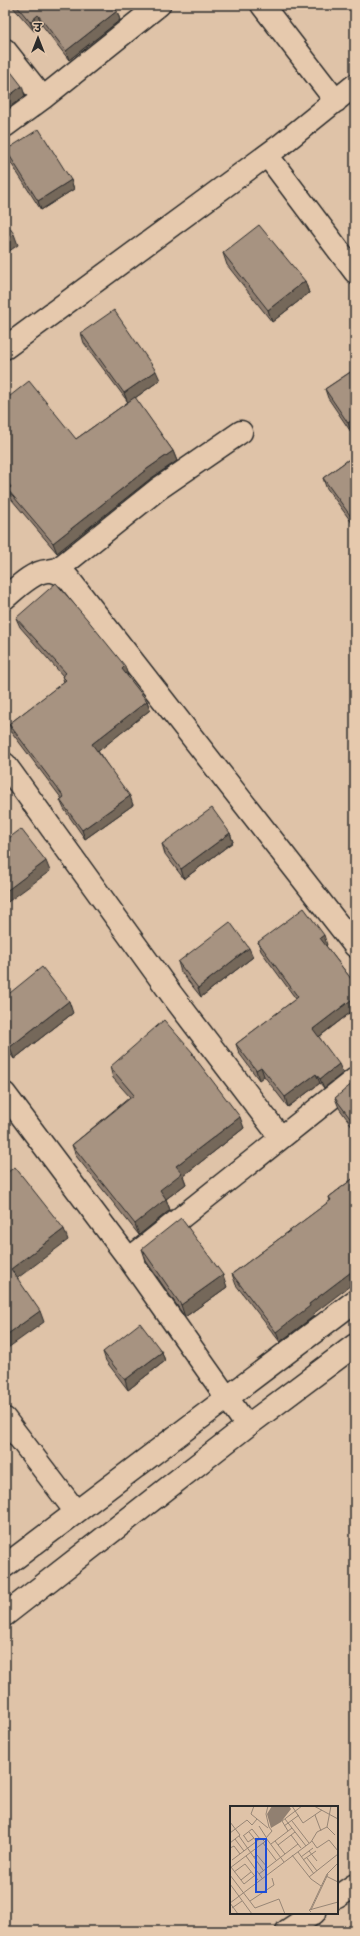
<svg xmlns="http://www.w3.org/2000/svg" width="360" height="1936" viewBox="0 0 360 1936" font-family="Delius,'Playpen Sans Deva',sans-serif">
  <rect width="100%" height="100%" fill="#dfc3a8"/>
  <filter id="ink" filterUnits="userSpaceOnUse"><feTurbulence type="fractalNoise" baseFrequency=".025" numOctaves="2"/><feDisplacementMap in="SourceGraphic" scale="8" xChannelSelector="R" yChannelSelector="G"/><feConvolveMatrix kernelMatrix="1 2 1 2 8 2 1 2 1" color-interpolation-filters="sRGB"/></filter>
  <g filter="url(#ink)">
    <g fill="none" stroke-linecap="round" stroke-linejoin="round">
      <defs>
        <path id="street" d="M 262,5 L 336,101
          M 5,50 L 43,98
          M 5,126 L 43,98 L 159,5
          M 267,155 L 355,272
          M 5,348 L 282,144 L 355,85
          M 47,571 L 58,569 L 158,489 L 241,432
          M 5,598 C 16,589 32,572 47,571 C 54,570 62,575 68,578 L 355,946
          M 5,764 L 172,995 L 281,1138
          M 5,1094 L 129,1259 L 247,1426
          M 129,1259 L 355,1079
          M 5,1419 L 76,1512
          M 5,1566 L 355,1301
          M 5,1615 L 247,1426 L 355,1345
          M 337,1897 L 355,1885
          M 287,1931 L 314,1913"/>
      </defs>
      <use href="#street" stroke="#2b2b2b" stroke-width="25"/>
      <use href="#street" stroke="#e6c9ad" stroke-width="22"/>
    </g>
    <path fill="#907e6f" stroke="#2b2b2b" d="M 11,5 L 112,5 L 117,11 L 120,20 L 69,60 L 42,25 L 34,31 Z
      M 6,150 L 71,180 L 74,189 L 41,210 L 9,160 Z
      M 223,253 L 305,281 L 309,293 L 272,322 L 227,265 Z
      M 81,333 L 160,380 L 135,398 L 173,451 L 177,461 L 150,479 L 57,553 L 12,500 L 9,490 L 5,485 L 5,400 L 76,439 L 128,402 L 84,343 Z
      M 355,369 L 355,430 L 351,432 L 328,398 L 325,389 Z
      M 355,455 L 355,527 L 326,487 L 323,478 Z
      M 16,618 L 128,676 L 127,676 L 147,701 L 150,710 L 98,751 L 133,805 L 85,839 L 64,809 L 60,800 L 62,799 L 13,734 L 9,724 L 64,682 L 62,676 L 63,676 L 20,627 Z
      M 230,833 L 233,842 L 184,879 L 165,854 L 162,844 Z
      M 258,942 L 327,945 L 326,946 L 355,984 L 355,1009 L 319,1037 L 343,1073 L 324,1088 L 320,1083 L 288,1107 L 264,1076 L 259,1080 L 239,1053 L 236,1044 L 296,999 L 261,951 Z
      M 253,957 L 201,997 L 181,972 L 178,962 Z
      M 5,997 L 73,1013 L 14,1059 L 5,1047 Z
      M 193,1053 L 195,1058 L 244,1128 L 183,1176 L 186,1184 L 166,1199 L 170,1210 L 139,1235 L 76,1156 L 72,1145 L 130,1097 L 113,1078 L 110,1067 Z
      M 355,1084 L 355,1130 L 339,1108 L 335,1098 Z
      M 355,1177 L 313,1314 L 314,1316 L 280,1342 L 236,1285 L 232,1274 L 330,1201 L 329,1197 Z
      M 142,1249 L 227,1287 L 185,1317 L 146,1261 Z
      M 103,1352 L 162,1352 L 165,1361 L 128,1390 L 106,1361 Z"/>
    <path fill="#75675a" stroke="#2b2b2b" d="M 117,11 L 120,20 L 69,60 L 66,51 Z
      M 38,15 L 42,25 L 34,31 L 30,22 Z
      M 22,86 L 25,96 L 5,110 L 5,99 Z
      M 71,180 L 74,189 L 41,210 L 38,201 Z
      M 14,234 L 18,245 L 5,254 L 5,241 Z
      M 305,281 L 309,293 L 272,322 L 268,310 Z
      M 156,371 L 160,380 L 128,403 L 124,393 Z
      M 355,418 L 355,430 L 351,432 L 348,423 Z
      M 173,451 L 177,461 L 150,479 L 57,553 L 53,543 L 147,469 Z
      M 125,666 L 128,676 L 125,678 L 122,669 Z
      M 147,701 L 150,710 L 96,753 L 92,744 Z
      M 130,796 L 133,805 L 85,839 L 82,830 Z
      M 230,833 L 233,842 L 184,879 L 181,869 Z
      M 46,861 L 50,871 L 5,904 L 5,892 Z
      M 324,935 L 327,945 L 323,948 L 320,938 Z
      M 249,948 L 253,957 L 201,997 L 198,988 Z
      M 355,997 L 355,1009 L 316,1039 L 313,1029 Z
      M 69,1001 L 73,1013 L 14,1059 L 10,1047 Z
      M 339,1064 L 343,1073 L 324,1088 L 320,1079 Z
      M 261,1067 L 264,1076 L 259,1080 L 256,1070 Z
      M 316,1074 L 320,1083 L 288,1107 L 285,1097 Z
      M 240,1117 L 244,1128 L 183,1176 L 186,1184 L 166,1199 L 170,1210 L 139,1235 L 135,1224 L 176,1166 Z
      M 64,1229 L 68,1240 L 15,1280 L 11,1269 Z
      M 355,1269 L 355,1282 L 313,1314 L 314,1316 L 280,1342 L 276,1332 L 309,1304 Z
      M 223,1275 L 227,1287 L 185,1317 L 181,1305 Z
      M 40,1311 L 44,1322 L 5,1350 L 5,1336 Z
      M 162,1352 L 165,1361 L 128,1390 L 125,1380 Z"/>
    <path fill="#a79381" stroke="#2b2b2b" d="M 16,5 L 112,5 L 117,11 L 66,51 L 38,15 L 30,22 Z
      M 5,64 L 22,86 L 5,99 Z
      M 39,129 L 71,180 L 38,201 L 6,150 Z
      M 5,221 L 14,234 L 5,241 Z
      M 259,225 L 305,281 L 268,310 L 223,253 Z
      M 114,310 L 156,371 L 124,393 L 81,333 Z
      M 355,369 L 355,418 L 348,423 L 325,389 Z
      M 29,381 L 76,439 L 135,397 L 173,451 L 147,469 L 53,543 L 8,490 L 11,487 L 5,479 L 5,400 Z
      M 355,455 L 355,522 L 323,478 Z
      M 56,583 L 87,619 L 125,666 L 122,669 L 147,701 L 92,744 L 130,796 L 82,830 L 60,800 L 64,797 L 9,724 L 66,680 L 62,676 L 66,673 L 16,618 Z
      M 212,808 L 230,833 L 181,869 L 162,844 Z
      M 21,829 L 46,861 L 5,892 L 5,841 Z
      M 304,908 L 324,935 L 320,938 L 355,984 L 355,997 L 313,1029 L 339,1064 L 320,1079 L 316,1074 L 285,1097 L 261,1067 L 256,1070 L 236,1044 L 298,997 L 258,942 Z
      M 230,922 L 249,948 L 198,988 L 178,962 Z
      M 42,967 L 69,1001 L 10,1047 L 5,1041 L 5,997 Z
      M 164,1020 L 193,1053 L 192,1054 L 240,1117 L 176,1166 L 182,1173 L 160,1190 L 166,1199 L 135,1224 L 72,1145 L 134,1095 L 110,1067 Z
      M 354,1082 L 355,1084 L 355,1125 L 335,1098 Z
      M 15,1167 L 64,1229 L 11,1269 L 40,1311 L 5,1336 L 5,1174 Z
      M 355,1177 L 355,1269 L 309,1304 L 310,1306 L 276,1332 L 232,1274 L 331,1200 L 329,1197 Z
      M 181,1218 L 223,1275 L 181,1305 L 142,1249 Z
      M 140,1323 L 162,1352 L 125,1380 L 103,1352 Z"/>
  </g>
  <g transform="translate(230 1806)">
    <rect width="108" height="108" fill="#dfc3a8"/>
    <path d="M 42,0 L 59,0 L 61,3 L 51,16 L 41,22 L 37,8 Z" fill="#918071"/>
    <path fill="none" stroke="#978676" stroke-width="1" d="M 24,0 L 21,8 L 38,22M 38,0 L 36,8 L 39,21 L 42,25 L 36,32 L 54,56M 62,0 L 73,17 L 92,4M 84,0 L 108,13M 101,0 L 97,21 L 105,29M 85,9 L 91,25M 55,13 L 76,40M 62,15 L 79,37M 0,16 L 10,29 L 0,37M 29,20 L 36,31M 54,20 L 69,9M 58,25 L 52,15 L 72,0M 19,26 L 27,36M 0,27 L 17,14 L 22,19 L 27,13M 61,29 L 71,42M 9,30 L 33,64M 13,30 L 22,23 L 30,33M 14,30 L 18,36 L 24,32M 5,33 L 14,45M 45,35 L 55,48M 82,35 L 87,42 L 99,34 L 108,45M 33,37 L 46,54M 41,38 L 62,22M 48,39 L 65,26M 0,42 L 4,40 L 10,48M 79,45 L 87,55M 68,46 L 84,68M 62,49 L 81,73 L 91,80M 16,50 L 32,72M 24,51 L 27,49 L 37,61M 71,51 L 83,42M 77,52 L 87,65M 2,54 L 31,32 L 35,36M 73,54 L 86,45M 1,61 L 14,78 L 24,70M 0,62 L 37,34M 4,66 L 15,58 L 28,74M 29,68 L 68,38M 0,69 L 25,102 L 49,93 L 55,108M 96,70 L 108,76M 79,71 L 108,48M 11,74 L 21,66M 0,78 L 22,108M 20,95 L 44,79 L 42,72M 2,102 L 12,95M 80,104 L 97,68 L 108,57M 81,104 L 98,68M 81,106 L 79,104 L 108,96M 8,108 L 0,97 L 81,36 L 87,26 L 97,21"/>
    <path fill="#1d4ed8" fill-opacity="0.15" stroke="#1d4ed8" stroke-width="2" d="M 26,33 L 36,33 L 36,86 L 26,86 Z"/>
    <rect width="108" height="108" fill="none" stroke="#2b2b2b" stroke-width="2"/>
  </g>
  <rect width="360" height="1936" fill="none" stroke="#e6c9ad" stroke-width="20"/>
  <rect x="10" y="10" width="340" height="1916" fill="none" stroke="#2b2b2b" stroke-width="1.5" filter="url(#ink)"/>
  <g transform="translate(38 38)" stroke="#e6c9ad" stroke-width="3" paint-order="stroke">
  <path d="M0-3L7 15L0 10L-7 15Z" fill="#2b2b2b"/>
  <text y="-6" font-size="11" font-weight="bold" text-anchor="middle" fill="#2b2b2b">उ</text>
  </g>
</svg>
